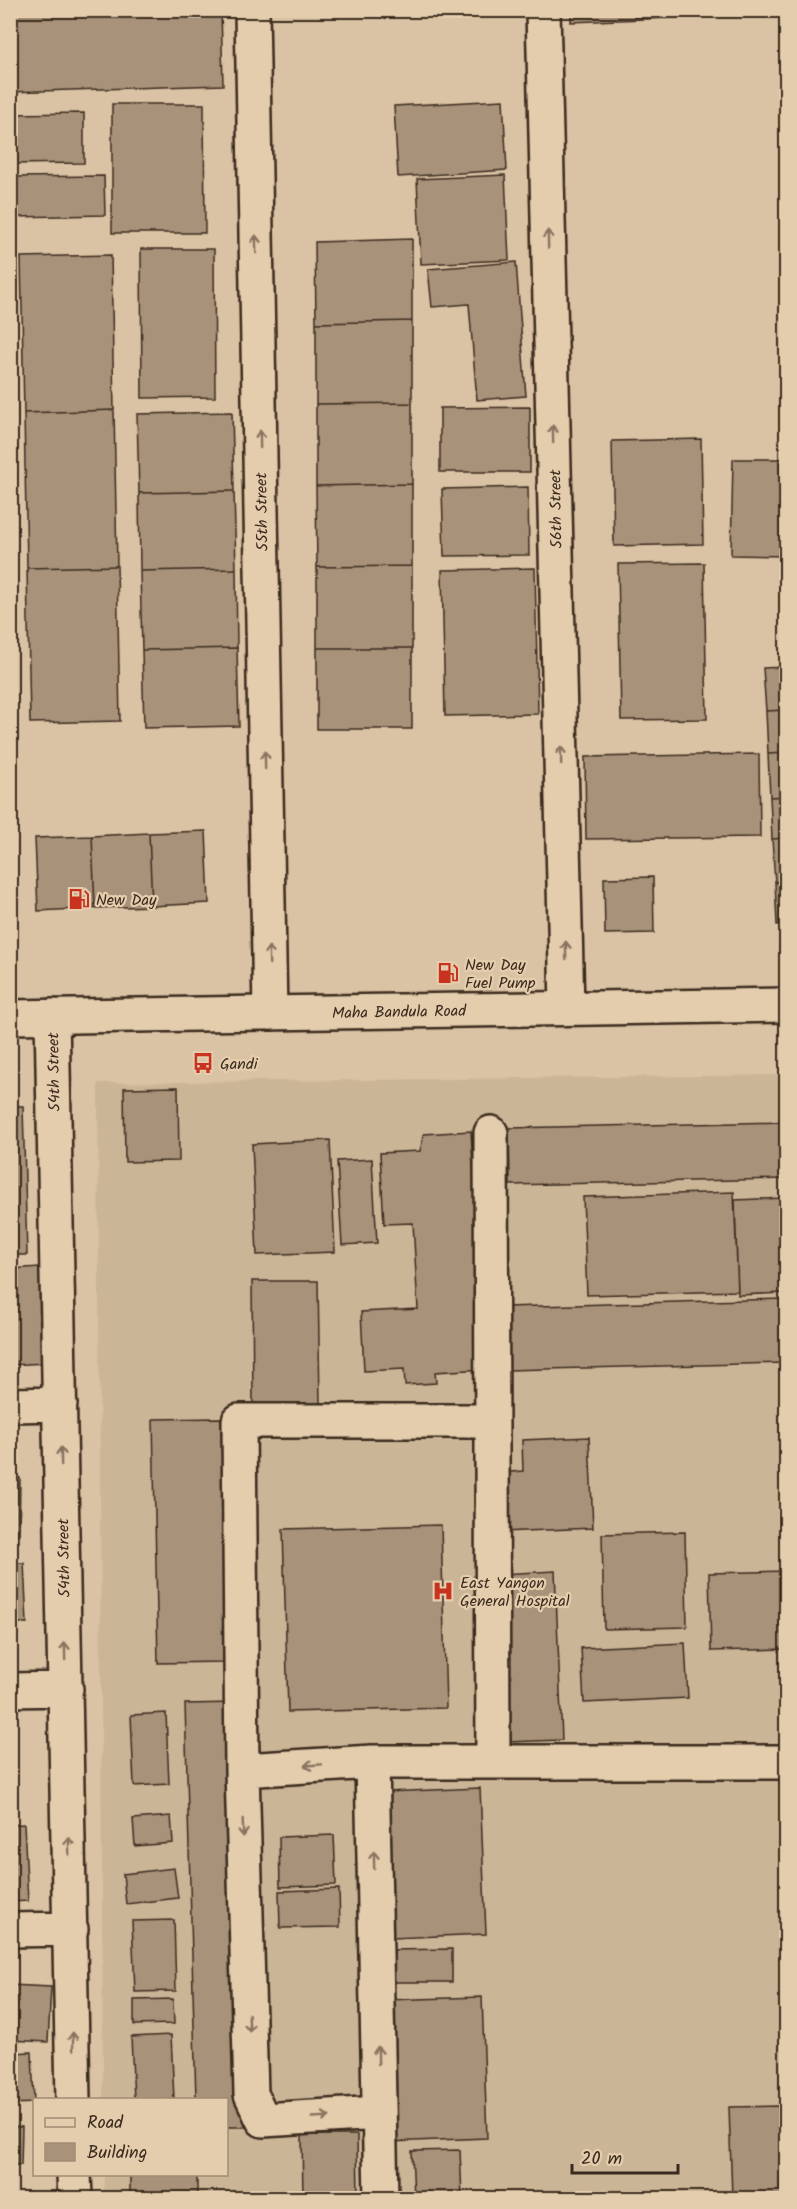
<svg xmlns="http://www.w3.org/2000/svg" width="797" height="2209" viewBox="0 0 797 2209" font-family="Kalam,sans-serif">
  <rect width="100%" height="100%" fill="#dac3a4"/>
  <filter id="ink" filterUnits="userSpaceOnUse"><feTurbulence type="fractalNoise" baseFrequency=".0167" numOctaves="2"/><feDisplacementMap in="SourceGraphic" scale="12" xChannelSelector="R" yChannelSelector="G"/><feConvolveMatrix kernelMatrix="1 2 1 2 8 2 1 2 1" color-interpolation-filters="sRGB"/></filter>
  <g filter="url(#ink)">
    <path fill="#cbb597" d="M 786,1075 L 786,2198 L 104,2198 L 104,2175 L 226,2174 L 226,2100 L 103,2099 L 98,1083 Z"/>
    <path fill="#a8937a" stroke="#3b2a1e" stroke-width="1.5" d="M 10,10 L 221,10 L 223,85 L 10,92 Z
      M 571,10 L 786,10 L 786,13 L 571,22 Z
      M 503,100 L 507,170 L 398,177 L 394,106 Z
      M 112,104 L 204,104 L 205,233 L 112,233 Z
      M 84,113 L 84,163 L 10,164 L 10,114 Z
      M 505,175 L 509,260 L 421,264 L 417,179 Z
      M 104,176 L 105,215 L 15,217 L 14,177 Z
      M 412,239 L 412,321 L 316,323 L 315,242 Z
      M 141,249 L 214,249 L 215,397 L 142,398 Z
      M 111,255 L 114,410 L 24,413 L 21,257 Z
      M 516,262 L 526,396 L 477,400 L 469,304 L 432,307 L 428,269 Z
      M 412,321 L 412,403 L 316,404 L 316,323 Z
      M 412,403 L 412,484 L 316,486 L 316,404 Z
      M 530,407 L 530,472 L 440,472 L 440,408 Z
      M 114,410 L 117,566 L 27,568 L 24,413 Z
      M 232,412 L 234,491 L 139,493 L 137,414 Z
      M 701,439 L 703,544 L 614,546 L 612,441 Z
      M 733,459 L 786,459 L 786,556 L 731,555 Z
      M 412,484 L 412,566 L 317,567 L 316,486 Z
      M 528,487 L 529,555 L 444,556 L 442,489 Z
      M 234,491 L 236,569 L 140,571 L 139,493 Z
      M 704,563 L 707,719 L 621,720 L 618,564 Z
      M 117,566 L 120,721 L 30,723 L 27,568 Z
      M 412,566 L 412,648 L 317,648 L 317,567 Z
      M 535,568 L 538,714 L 445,716 L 442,570 Z
      M 236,569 L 237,648 L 142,650 L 140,571 Z
      M 237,648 L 239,726 L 144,728 L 142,650 Z
      M 317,648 L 412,648 L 412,729 L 317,729 Z
      M 786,667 L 786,710 L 766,711 L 763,668 Z
      M 786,710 L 786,753 L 768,754 L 766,711 Z
      M 786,753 L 786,796 L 770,797 L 768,754 Z
      M 759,754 L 760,837 L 586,839 L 585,757 Z
      M 786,796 L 786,838 L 772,839 L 770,797 Z
      M 206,831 L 209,903 L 152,906 L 149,833 Z
      M 149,833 L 152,906 L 95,908 L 92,836 Z
      M 92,836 L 95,908 L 38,911 L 35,838 Z
      M 786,838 L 786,881 L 775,882 L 772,839 Z
      M 653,877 L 654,933 L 605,934 L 604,878 Z
      M 786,881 L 786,924 L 777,925 L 775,882 Z
      M 178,1087 L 179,1161 L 125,1162 L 124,1088 Z
      M 10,1106 L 23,1106 L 27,1255 L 10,1255 Z
      M 786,1122 L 786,1179 L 510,1185 L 509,1128 Z
      M 471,1131 L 484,1369 L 435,1372 L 436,1383 L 405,1385 L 404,1369 L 364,1371 L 361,1312 L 418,1309 L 413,1223 L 384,1224 L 380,1153 L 420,1151 L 424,1134 Z
      M 330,1140 L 335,1252 L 257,1255 L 252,1144 Z
      M 372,1159 L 377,1243 L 342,1245 L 337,1161 Z
      M 734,1192 L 738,1291 L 587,1295 L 583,1197 Z
      M 786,1198 L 786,1293 L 738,1295 L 735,1200 Z
      M 40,1267 L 45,1363 L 10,1365 L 10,1269 Z
      M 252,1281 L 318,1281 L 320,1403 L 253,1404 Z
      M 783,1299 L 785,1363 L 507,1370 L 506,1307 Z
      M 221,1418 L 225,1662 L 158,1663 L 153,1419 Z
      M 589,1437 L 593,1528 L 501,1532 L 499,1473 L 523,1471 L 522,1440 Z
      M 10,1478 L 20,1478 L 19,1542 L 10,1542 Z
      M 441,1525 L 446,1708 L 288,1712 L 283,1529 Z
      M 685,1532 L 687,1627 L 604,1629 L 602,1534 Z
      M 10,1563 L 24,1563 L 27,1623 L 10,1623 Z
      M 555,1571 L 562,1740 L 506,1742 L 499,1574 Z
      M 786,1571 L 786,1649 L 711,1651 L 709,1573 Z
      M 685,1643 L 688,1698 L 584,1703 L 581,1648 Z
      M 234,1703 L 246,2127 L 226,2127 L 226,2100 L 196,2100 L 185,1704 Z
      M 166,1713 L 169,1784 L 134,1786 L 131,1715 Z
      M 480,1788 L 486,1934 L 392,1938 L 386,1792 Z
      M 171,1816 L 173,1843 L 135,1846 L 133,1819 Z
      M 24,1824 L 28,1901 L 10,1902 L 10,1825 Z
      M 334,1835 L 336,1885 L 280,1887 L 279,1837 Z
      M 174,1868 L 178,1898 L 126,1904 L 123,1874 Z
      M 339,1889 L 340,1927 L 280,1928 L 279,1891 Z
      M 174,1920 L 176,1991 L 135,1992 L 132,1921 Z
      M 452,1949 L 452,1982 L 391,1982 L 391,1950 Z
      M 10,1985 L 51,1987 L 48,2042 L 10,2040 Z
      M 482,1997 L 487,2138 L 389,2142 L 384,2000 Z
      M 173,1999 L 174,2024 L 134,2025 L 134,2000 Z
      M 171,2035 L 174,2100 L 134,2100 L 131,2037 Z
      M 32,2052 L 34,2103 L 10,2104 L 10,2053 Z
      M 781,2106 L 784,2198 L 732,2198 L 729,2107 Z
      M 10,2126 L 22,2127 L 21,2165 L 10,2165 Z
      M 302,2135 L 357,2135 L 358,2198 L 303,2198 Z
      M 460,2150 L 462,2198 L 414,2198 L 412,2151 Z
      M 130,2174 L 197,2174 L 197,2198 L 130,2198 Z"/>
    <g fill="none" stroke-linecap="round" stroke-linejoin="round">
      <defs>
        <path id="minor" d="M 252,10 L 270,1013
          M 543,10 L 567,1008
          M 52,1016 L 73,2100
          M 491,1133 L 493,1761
          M 10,1405 L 60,1404
          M 10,1690 L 66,1689
          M 372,1762 L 381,2198
          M 242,1770 L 372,1762 L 786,1762
          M 10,1930 L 71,1929
          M 379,2113 L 263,2120 L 251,2094 L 242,1770 L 239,1421 L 492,1421
          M 74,2174 L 75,2198"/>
        <path id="major" d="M 10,1017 L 786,1005"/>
      </defs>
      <use href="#minor" stroke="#3b2a1e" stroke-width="38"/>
      <use href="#major" stroke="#3b2a1e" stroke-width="38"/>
      <use href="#minor" stroke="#e4cdad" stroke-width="33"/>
      <use href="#major" stroke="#e4cdad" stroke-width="33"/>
    </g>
    <defs><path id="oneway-shaft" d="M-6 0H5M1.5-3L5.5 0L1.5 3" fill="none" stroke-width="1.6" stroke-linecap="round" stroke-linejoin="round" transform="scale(1.5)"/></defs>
    <g stroke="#87735e">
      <use href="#oneway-shaft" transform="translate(548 239) rotate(-91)"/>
      <use href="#oneway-shaft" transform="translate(256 244) rotate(-91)"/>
      <use href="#oneway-shaft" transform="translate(553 434) rotate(-91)"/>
      <use href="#oneway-shaft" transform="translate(260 439) rotate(-91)"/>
      <use href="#oneway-shaft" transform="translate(561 755) rotate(-91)"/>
      <use href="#oneway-shaft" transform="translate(265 760) rotate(-91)"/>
      <use href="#oneway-shaft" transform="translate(566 950) rotate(-91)"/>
      <use href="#oneway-shaft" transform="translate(269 955) rotate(-91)"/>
      <use href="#oneway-shaft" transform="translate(61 1456) rotate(-91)"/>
      <use href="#oneway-shaft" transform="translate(65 1651) rotate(-91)"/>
      <use href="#oneway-shaft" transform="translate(313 1765) rotate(176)"/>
      <use href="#oneway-shaft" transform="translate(243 1828) rotate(88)"/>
      <use href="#oneway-shaft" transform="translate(69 1846) rotate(-91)"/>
      <use href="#oneway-shaft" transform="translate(374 1860) rotate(-91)"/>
      <use href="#oneway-shaft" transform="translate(249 2023) rotate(88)"/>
      <use href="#oneway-shaft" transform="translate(73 2041) rotate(-91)"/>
      <use href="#oneway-shaft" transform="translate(378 2055) rotate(-91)"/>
      <use href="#oneway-shaft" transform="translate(321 2117) rotate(-3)"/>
    </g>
  </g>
  <defs>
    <symbol id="fuel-bare" viewBox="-9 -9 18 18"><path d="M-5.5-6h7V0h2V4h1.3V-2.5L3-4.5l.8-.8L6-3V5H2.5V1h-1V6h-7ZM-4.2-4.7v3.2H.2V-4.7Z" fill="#c8321e" stroke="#e4cdad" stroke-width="2.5" paint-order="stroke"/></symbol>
    <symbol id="bus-bare" viewBox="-9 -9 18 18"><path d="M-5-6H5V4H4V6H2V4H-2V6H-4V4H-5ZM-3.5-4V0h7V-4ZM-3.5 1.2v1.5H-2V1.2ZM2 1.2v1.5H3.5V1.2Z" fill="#c8321e" stroke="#e4cdad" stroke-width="2.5" paint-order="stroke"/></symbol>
    <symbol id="hospital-bare" viewBox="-9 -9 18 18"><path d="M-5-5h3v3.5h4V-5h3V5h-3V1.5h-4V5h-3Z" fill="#c8321e" stroke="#e4cdad" stroke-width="2.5" paint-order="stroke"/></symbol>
  </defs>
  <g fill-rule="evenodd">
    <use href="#fuel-bare" x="64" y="884" width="30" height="30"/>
    <use href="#fuel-bare" x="433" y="958" width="30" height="30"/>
    <use href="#bus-bare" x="188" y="1048" width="30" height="30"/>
    <use href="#hospital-bare" x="428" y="1576" width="30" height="30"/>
  </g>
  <g text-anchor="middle" stroke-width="4.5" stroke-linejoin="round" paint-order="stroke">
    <g font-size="16" fill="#3b2a1e" stroke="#e4cdad">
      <text transform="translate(555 509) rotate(-91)" y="6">56th Street</text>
      <text transform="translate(261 512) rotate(-91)" y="6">55th Street</text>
      <text transform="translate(399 1011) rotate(-1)" y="6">Maha Bandula Road</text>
      <text transform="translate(53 1072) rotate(-91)" y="6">54th Street</text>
      <text transform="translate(63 1558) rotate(-91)" y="6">54th Street</text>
    </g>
    <g font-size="16" fill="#3b2a1e" stroke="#e4cdad" text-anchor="start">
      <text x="96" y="905">New Day</text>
      <text x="465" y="970">New Day<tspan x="465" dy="18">Fuel Pump</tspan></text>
      <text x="220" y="1069">Gandi</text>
      <text x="460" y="1588">East Yangon<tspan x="460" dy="18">General Hospital</tspan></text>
    </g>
  </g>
  <rect width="797" height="2209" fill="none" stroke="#e4cdad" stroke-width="36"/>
  <rect x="18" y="18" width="761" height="2173" fill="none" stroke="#3b2a1e" stroke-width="2" filter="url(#ink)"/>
  <rect x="33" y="2098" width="195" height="78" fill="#e4cdad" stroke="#a08c74" stroke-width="1.5"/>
  <rect x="45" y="2118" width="30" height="9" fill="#e4cdad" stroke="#a08c74" stroke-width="1.5"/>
  <text x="87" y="2128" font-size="18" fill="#3b2a1e">Road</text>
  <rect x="45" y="2143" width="30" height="18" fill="#a8937a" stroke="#a08c74" stroke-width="1.5"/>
  <text x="87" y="2158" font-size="18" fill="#3b2a1e">Building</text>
  <path d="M572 2164v9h106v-9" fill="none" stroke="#3b2a1e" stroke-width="3"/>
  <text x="581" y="2164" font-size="18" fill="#3b2a1e" stroke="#e4cdad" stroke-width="4.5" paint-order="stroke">20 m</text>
</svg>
